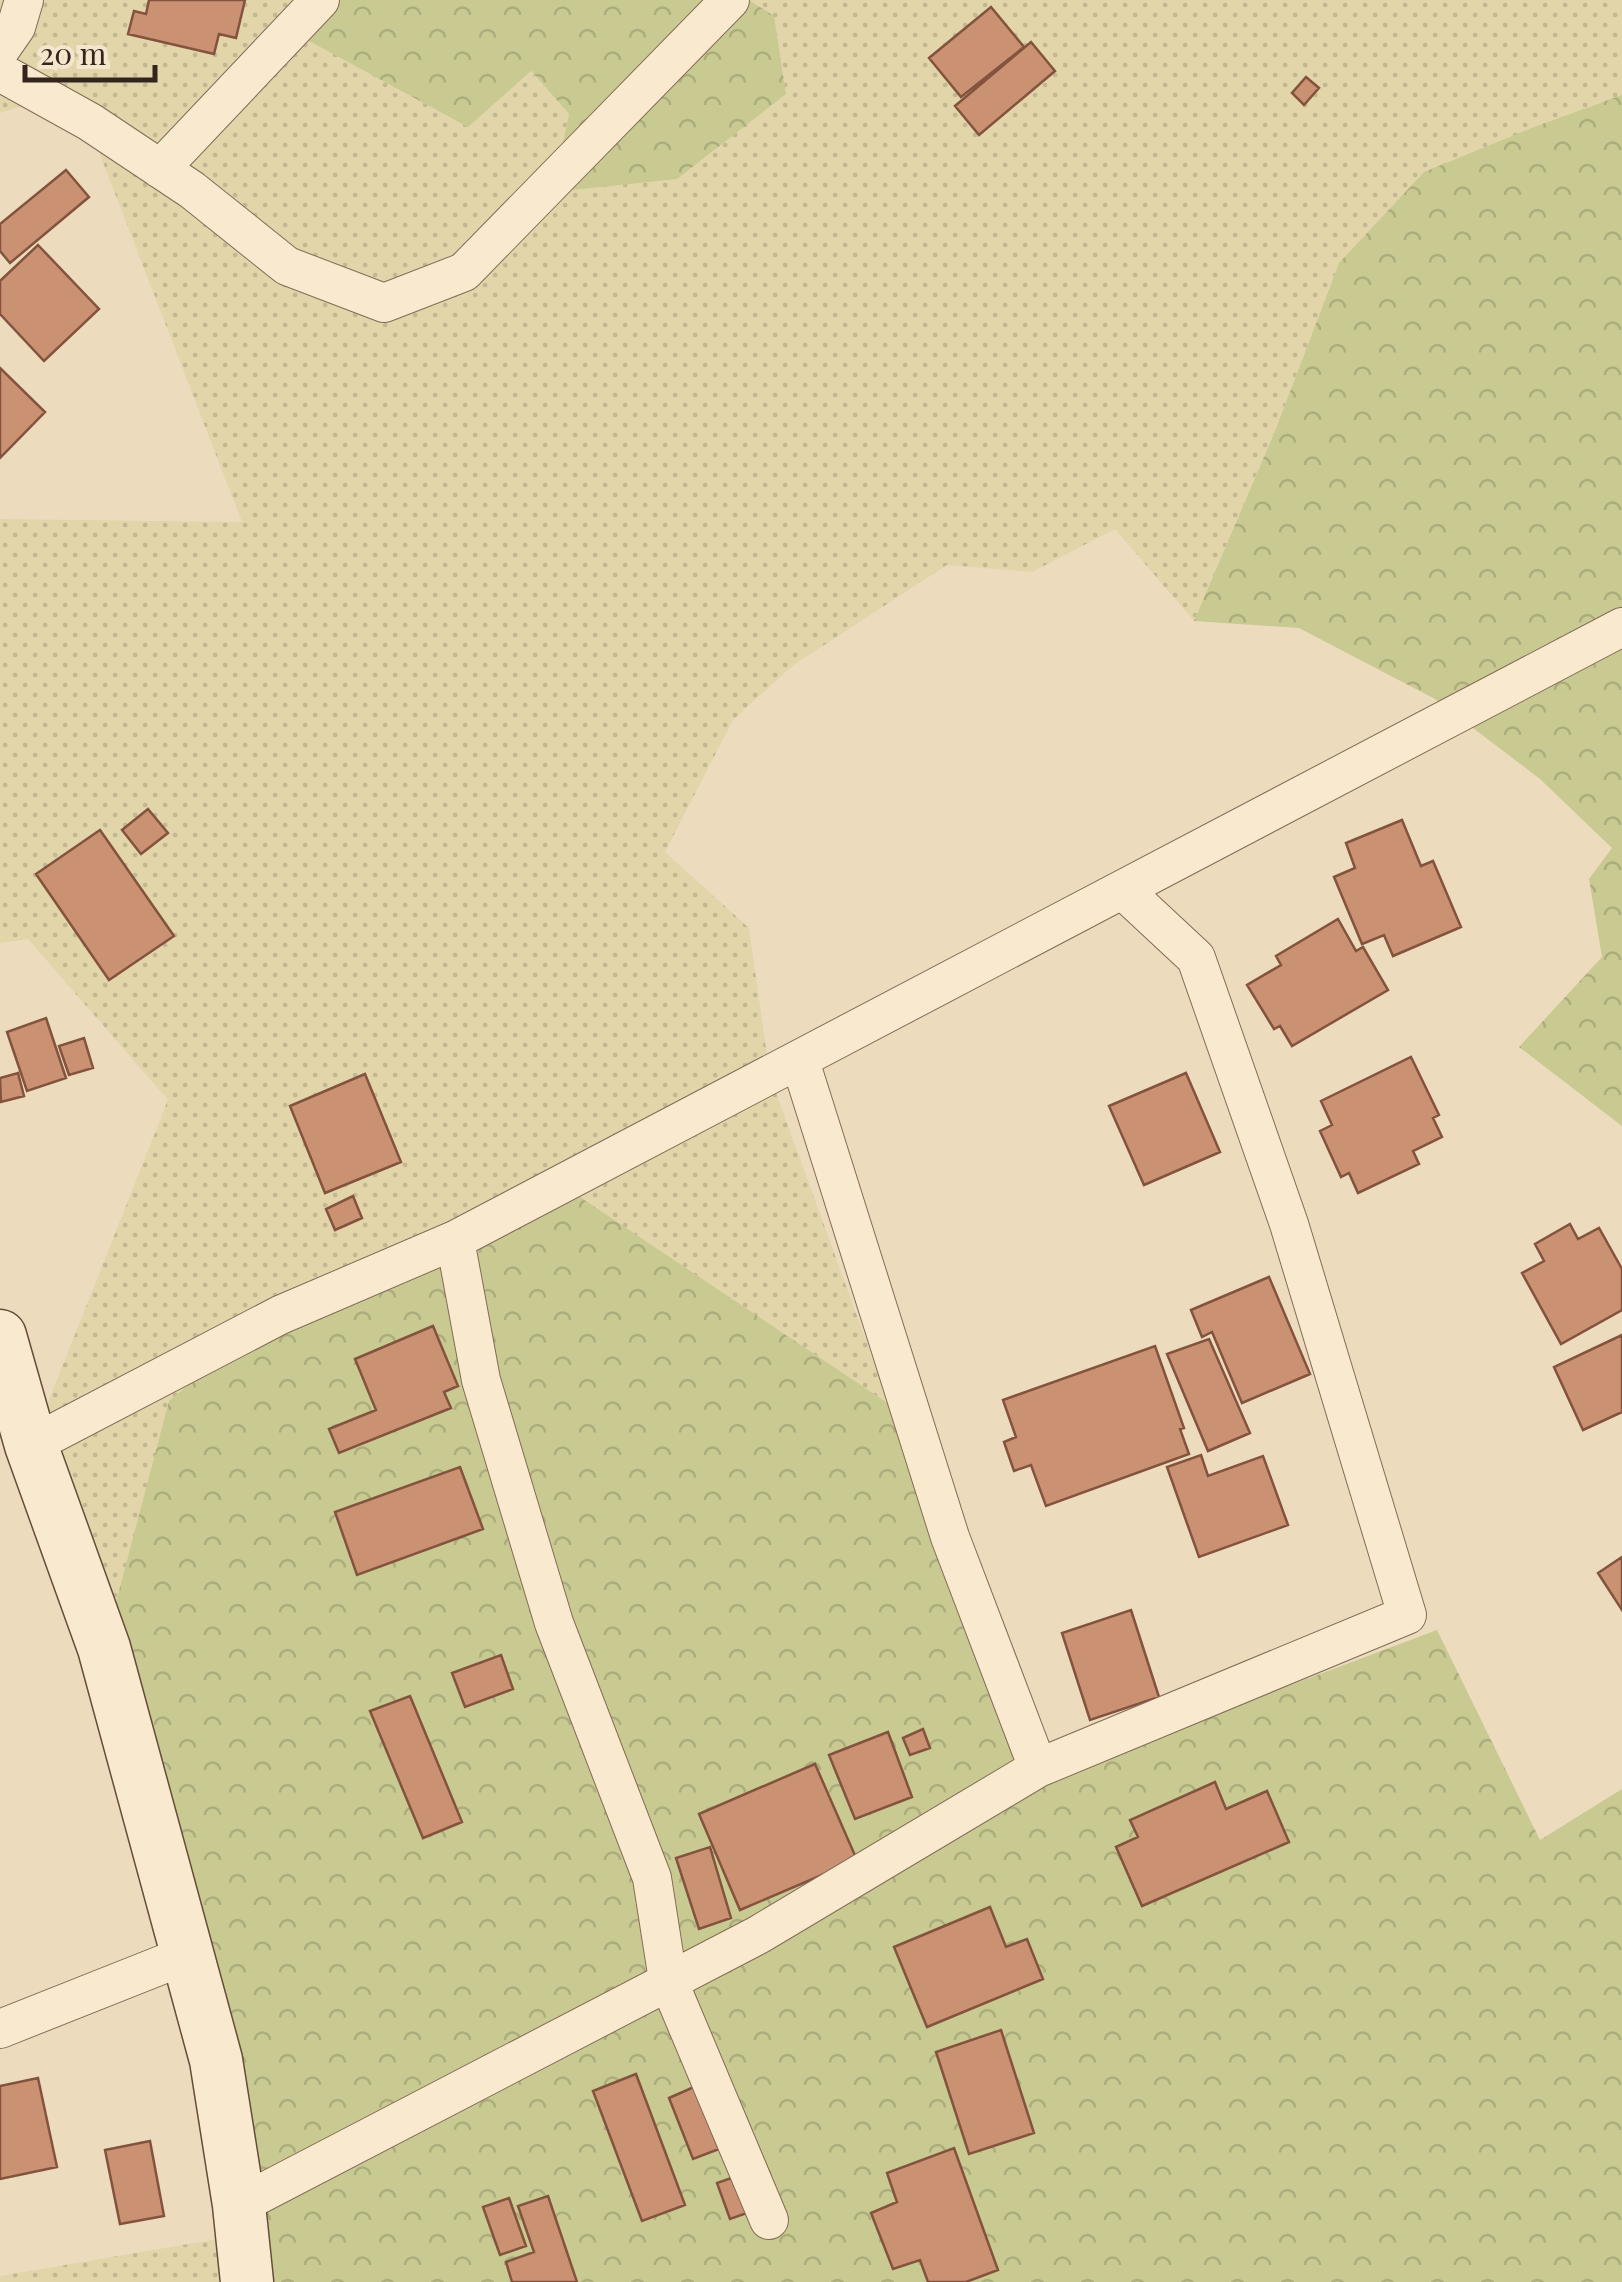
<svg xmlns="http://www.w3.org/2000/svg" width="1622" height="2282" viewBox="0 0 1622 2282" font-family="'Playfair Display',serif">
  <defs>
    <pattern id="farmland-dots" width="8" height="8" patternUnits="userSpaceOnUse" patternTransform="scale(2.5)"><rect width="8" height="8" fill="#e2d5aa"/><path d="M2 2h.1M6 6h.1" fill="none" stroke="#c2b792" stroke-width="1.8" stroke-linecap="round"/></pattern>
    <pattern id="forest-crowns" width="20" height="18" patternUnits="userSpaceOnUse" patternTransform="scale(2.5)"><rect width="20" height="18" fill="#c8ca91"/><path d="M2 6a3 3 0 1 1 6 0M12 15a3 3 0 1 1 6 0" fill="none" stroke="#acad7c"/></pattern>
  </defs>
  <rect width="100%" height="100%" fill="#eddbbd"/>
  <path fill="url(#farmland-dots)" d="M 0,0 L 328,0 L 530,71 L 569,114 L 553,191 L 774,17 L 749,0 L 1622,0 L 1622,95 L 1534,127 L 1339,263 L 1275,431 L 1194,621 L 1115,529 L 1032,572 L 947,565 L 792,666 L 733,720 L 665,852 L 749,928 L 770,1076 L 889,1404 L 104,1648 L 31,1445 L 168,1100 L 28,939 L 0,943 L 0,519 L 242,522 L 75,90 L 0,113 Z
    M 242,2235 L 247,2282 L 0,2282 L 0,2276 Z"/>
  <path fill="url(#forest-crowns)" d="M 328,0 L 749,0 L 774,16 L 786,94 L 677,179 L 553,192 L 569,114 L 531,71 L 468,127 L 300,36 Z
    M 1622,95 L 1622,1126 L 1519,1047 L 1602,957 L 1589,879 L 1612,848 L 1540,779 L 1435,699 L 1299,628 L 1194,621 L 1275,431 L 1339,263 L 1424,172 L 1534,127 Z
    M 562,1185 L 889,1404 L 1036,1764 L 1237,1705 L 1437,1630 L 1540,1840 L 1622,1789 L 1622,2282 L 247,2282 L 104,1648 L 169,1401 L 274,1313 Z"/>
  <path fill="#cb9173" stroke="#83533d" stroke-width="2.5" d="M 149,0 L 245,0 L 236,38 L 219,34 L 214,54 L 128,34 L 134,11 L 146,14 Z
    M 991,7 L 1024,47 L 961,97 L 929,58 Z
    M 1031,42 L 1055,71 L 979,135 L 955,106 Z
    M 1306,77 L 1319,88 L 1304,105 L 1292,93 Z
    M 66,170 L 89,197 L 10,263 L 0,251 L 0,224 Z
    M 38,245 L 99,309 L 44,361 L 0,314 L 0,281 Z
    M 0,368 L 45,412 L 0,458 Z
    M 148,809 L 168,833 L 141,854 L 122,830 Z
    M 1402,820 L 1421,866 L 1433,861 L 1461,927 L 1393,956 L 1384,935 L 1362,944 L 1334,877 L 1355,868 L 1346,843 Z
    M 100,830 L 174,936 L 109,980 L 36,874 Z
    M 1338,919 L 1356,951 L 1363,947 L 1388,990 L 1292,1046 L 1280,1026 L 1274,1029 L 1247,985 L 1281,965 L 1276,956 Z
    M 46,1018 L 66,1078 L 27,1091 L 7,1032 Z
    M 84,1038 L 93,1068 L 69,1075 L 59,1046 Z
    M 1411,1057 L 1439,1115 L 1433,1118 L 1442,1137 L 1413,1151 L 1419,1164 L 1358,1193 L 1349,1173 L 1341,1177 L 1320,1131 L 1332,1125 L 1321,1101 Z
    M 18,1073 L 24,1096 L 1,1102 L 0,1078 Z
    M 1186,1073 L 1220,1152 L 1144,1185 L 1109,1106 Z
    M 365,1074 L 401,1162 L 325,1193 L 290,1106 Z
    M 353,1196 L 362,1218 L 335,1230 L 326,1209 Z
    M 1570,1224 L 1578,1239 L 1599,1228 L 1622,1269 L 1622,1310 L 1561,1344 L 1522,1273 L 1544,1261 L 1535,1244 Z
    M 1269,1277 L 1310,1374 L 1242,1403 L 1212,1332 L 1202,1337 L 1191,1310 Z
    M 433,1326 L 458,1386 L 444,1392 L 451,1408 L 339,1453 L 329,1429 L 376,1410 L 355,1359 Z
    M 1622,1335 L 1622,1412 L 1583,1430 L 1554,1367 Z
    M 1209,1339 L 1250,1433 L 1208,1451 L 1167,1354 Z
    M 1155,1346 L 1184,1428 L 1180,1429 L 1189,1454 L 1046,1506 L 1031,1465 L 1014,1471 L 1004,1442 L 1016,1437 L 1003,1400 Z
    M 1201,1455 L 1208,1476 L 1263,1456 L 1288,1525 L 1199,1557 L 1167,1467 Z
    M 460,1467 L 483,1529 L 357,1575 L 335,1512 Z
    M 1622,1557 L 1622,1610 L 1598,1573 Z
    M 1131,1610 L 1159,1697 L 1090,1720 L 1062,1633 Z
    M 501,1655 L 513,1689 L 465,1707 L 452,1673 Z
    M 410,1696 L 462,1822 L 423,1838 L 370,1711 Z
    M 923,1729 L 930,1748 L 910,1755 L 903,1738 Z
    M 888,1732 L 912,1797 L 855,1819 L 829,1755 Z
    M 815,1764 L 857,1860 L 740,1910 L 699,1814 Z
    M 1215,1782 L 1226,1809 L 1267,1791 L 1289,1842 L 1142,1906 L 1116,1847 L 1138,1837 L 1130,1820 Z
    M 710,1847 L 731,1918 L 699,1929 L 676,1858 Z
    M 990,1907 L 1006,1947 L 1027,1939 L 1043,1979 L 927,2027 L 894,1947 Z
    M 1001,2030 L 1034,2133 L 969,2154 L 936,2052 Z
    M 636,2074 L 685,2205 L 642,2221 L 593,2091 Z
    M 38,2078 L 57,2167 L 0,2179 L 0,2086 Z
    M 694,2087 L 719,2149 L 693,2159 L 669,2098 Z
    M 150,2141 L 164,2216 L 120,2224 L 105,2150 Z
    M 954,2148 L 998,2270 L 966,2282 L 928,2282 L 920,2260 L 893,2269 L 871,2213 L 897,2202 L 887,2173 Z
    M 734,2177 L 747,2213 L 730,2219 L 717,2183 Z
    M 548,2196 L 577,2282 L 512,2282 L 506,2262 L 534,2252 L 518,2206 Z
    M 509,2198 L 526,2246 L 500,2255 L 483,2207 Z"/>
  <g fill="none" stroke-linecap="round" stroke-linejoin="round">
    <defs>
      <path id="minor" d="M 0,50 L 16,27 L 24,0
        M 0,72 L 90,122 L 192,190 L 287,266 L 384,303 L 464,272 L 730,0
        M 160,169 L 320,0
        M 800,1061 L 950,1537 L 1038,1768
        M 455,1240 L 481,1380 L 554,1623 L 652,1878 L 668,1980 L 769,2220
        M 31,1445 L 280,1315 L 455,1240 L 1622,627
        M 0,2029 L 189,1954
        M 239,2205 L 758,1935 L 1038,1768 L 1407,1615 L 1289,1224 L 1196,958 L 1123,890"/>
      <path id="secondary" d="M 0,1336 L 31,1445 L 104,1648 L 216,2060 L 239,2205 L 247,2282"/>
    </defs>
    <use href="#minor" stroke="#846b56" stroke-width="40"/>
    <use href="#secondary" stroke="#664c3a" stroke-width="55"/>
    <use href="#minor" stroke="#f8e9cf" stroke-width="38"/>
    <use href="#secondary" stroke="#f8e9cf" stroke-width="52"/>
  </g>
  <path d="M25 65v15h130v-15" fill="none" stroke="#33251b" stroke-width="5"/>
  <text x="40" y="65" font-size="30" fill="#33251b" stroke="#f4e6cc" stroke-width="8" paint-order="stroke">20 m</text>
</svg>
